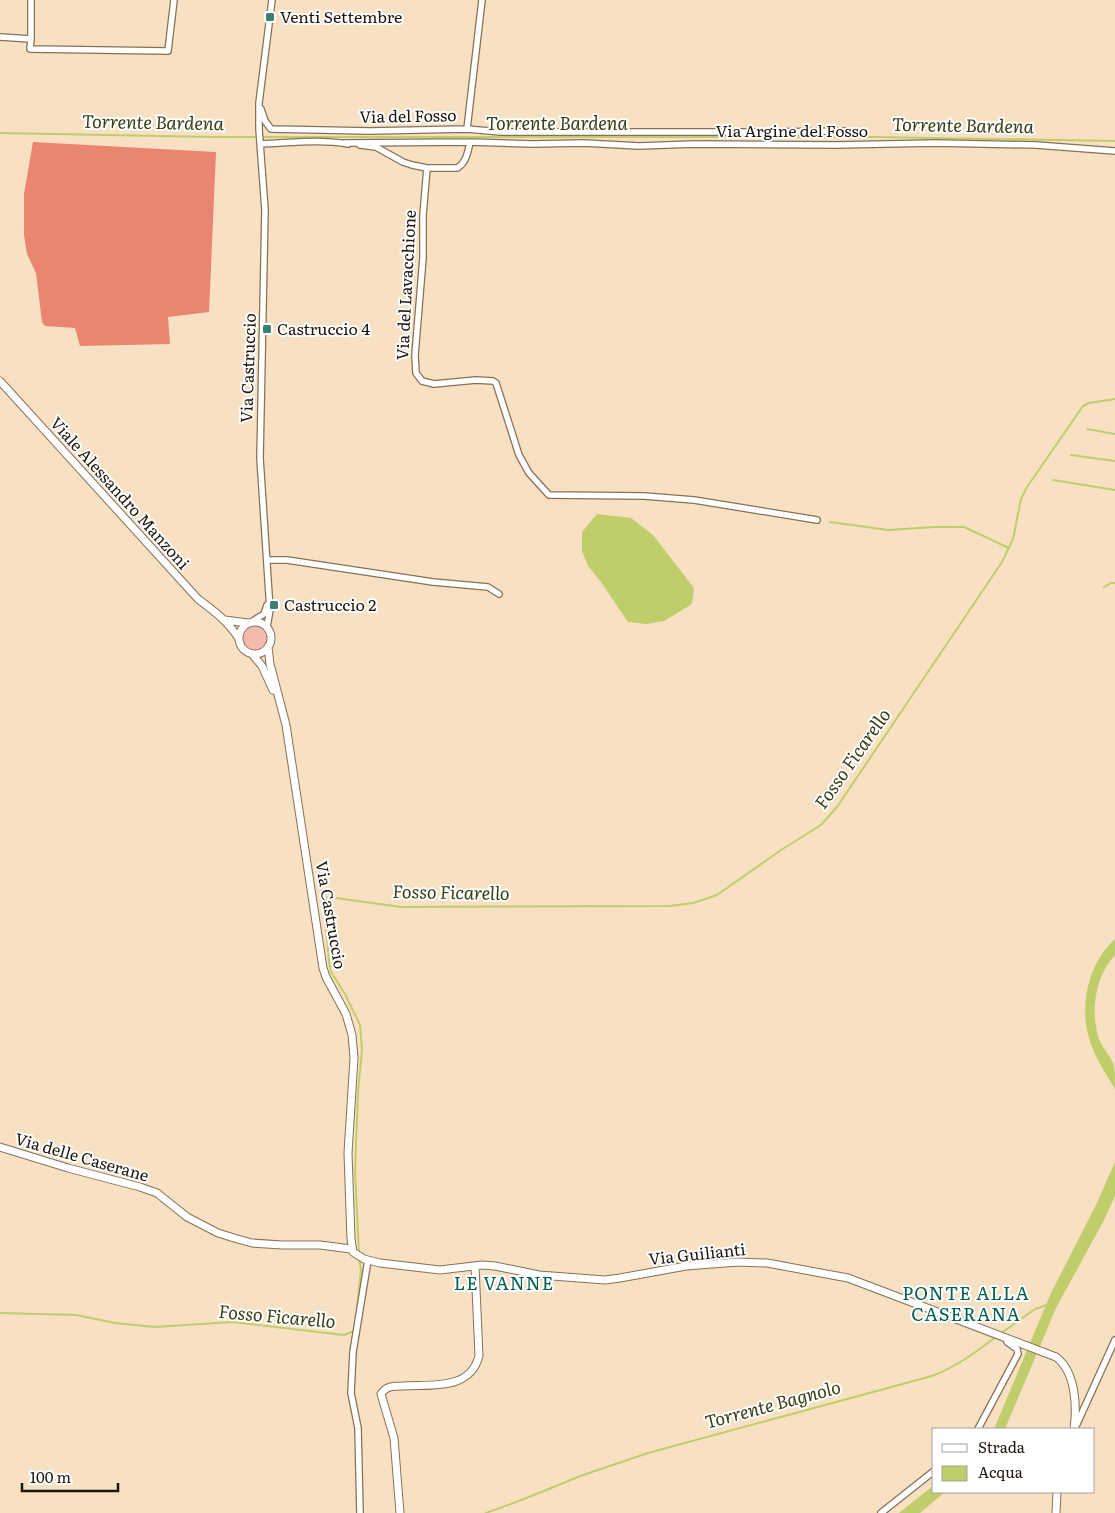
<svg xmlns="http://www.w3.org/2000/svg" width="1115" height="1513" viewBox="0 0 1115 1513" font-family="Literata,serif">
  <rect width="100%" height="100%" fill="#f8e0c2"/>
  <path fill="#f5baae" d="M243 638a12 12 0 1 1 24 0a12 12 0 1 1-24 0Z"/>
  <path fill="#e98571" d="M 33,142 L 216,152 L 209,312 L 168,317 L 170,344 L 80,346 L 75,328 L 45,326 L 42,322 L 36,273 L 27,254 L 24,235 L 24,194 Z"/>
  <path fill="#bfce6a" d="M 597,514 L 631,518 L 653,535 L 694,588 L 692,604 L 664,621 L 647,624 L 628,622 L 601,582 L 588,566 L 582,551 L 582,532 Z
    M 1115,939 L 1115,955 C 1095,976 1090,1012 1099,1039 C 1103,1049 1111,1056 1114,1066 C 1115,1072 1115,1082 1115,1089 C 1105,1072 1094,1056 1089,1038 C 1079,1005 1089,962 1115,939 Z
    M 1115,1162 L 1115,1196 L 1103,1222 L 1056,1308 L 1005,1429 L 994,1429 L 1051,1293 L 1096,1205 Z
    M 934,1485 L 934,1492 L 945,1492 L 920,1513 L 899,1513 Z"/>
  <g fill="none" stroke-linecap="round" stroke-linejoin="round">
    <path stroke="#bfce6a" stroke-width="2" d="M 0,133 L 214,137 L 876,137 L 1115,141
      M 1087,429 L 1115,434
      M 1071,455 L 1115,461
      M 1053,480 L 1115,490
      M 830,522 L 888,530 L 935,527 L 964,527 L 1009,548
      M 1104,587 L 1111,583 L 1115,583
      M 359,1253 L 355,1171 L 358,1092 L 362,1050 L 360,1025 L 345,994 L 331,972 L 329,962 L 324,901 L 328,897 L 336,898 L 401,907 L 670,906 L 693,903 L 717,895 L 781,850 L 821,825 L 837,807 L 1002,562 L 1013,539 L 1021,499 L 1027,487 L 1083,406 L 1089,403 L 1115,399
      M 357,1310 L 361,1269 L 359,1258
      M 0,1313 L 76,1315 L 115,1323 L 155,1327 L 232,1322 L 344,1335 L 354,1331 L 354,1327
      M 1000,1334 L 1035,1309 L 1047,1305
      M 486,1513 L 519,1501 L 583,1475 L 648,1453 L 932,1376 C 956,1367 976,1352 996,1337"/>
    <defs>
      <path id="minor" d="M 31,0 L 31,39
        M 0,37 L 31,39 L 30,49 L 168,51 L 174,0
        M 261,109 L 265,121 L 271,129 L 370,131 L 467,129 L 501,132 L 762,132 L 846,131
        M 467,129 L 482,0
        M 345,143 L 470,142 L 532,144 L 584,143 L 639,146 L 695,144 L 836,145 L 936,143 L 1036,145 L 1115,151
        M 260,144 C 290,143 319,139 348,144
        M 360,145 L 376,147 L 403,162 L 412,165 L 427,168 L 457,168 C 466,163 468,152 470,142
        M 427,168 L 423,215 L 423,258 L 415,355 L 416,373 L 422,381 L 434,384 L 476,380 L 493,381 L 496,383 L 519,455 L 529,473 L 549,495 L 644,496 L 694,500 L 817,520
        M 267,560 L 287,560 L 433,582 L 488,587 L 499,594
        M 253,621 L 264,614 L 267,605
        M 267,627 L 270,610 L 260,458 L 265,210 L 259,129 L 259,103 L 272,0
        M 1076,1426 L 1115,1340
        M 978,1429 L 1018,1354 L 1017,1349 L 1007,1342 L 1007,1338
        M 360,1513 L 358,1428 L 351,1393 L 353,1352 L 368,1260
        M 881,1513 L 934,1471"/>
      <path id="tertiary" d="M 0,381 L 198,599 C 214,611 229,622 239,639
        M 225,620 L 248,623
        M239 638a16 16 0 1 1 32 0a16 16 0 1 1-32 0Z
        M 268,647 L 270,664 L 286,725 L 323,968 L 326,977 L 346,1014 L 352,1035 L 354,1058 L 348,1153 L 351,1239 L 353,1252 L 364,1259 L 380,1263 L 440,1270 L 482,1265 L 495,1266 L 539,1275 L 605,1280 L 620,1278 L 686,1266 L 738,1262 L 767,1263 L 848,1278 L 1056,1357 C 1076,1372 1077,1407 1074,1429
        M 252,654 L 262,666 L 273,690
        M 0,1147 L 68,1168 L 140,1187 L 157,1193 L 187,1217 L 218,1233 L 234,1238 L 252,1243 L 282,1245 L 320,1245 L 351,1249
        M 400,1513 L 394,1438 L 381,1394 C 386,1386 393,1386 402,1386 C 431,1384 470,1391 479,1356 L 475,1266
        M 1056,1513 L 1057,1492"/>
    </defs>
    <use href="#minor" stroke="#867156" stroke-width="8"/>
    <use href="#tertiary" stroke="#867156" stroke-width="9"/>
    <use href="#minor" stroke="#fff" stroke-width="5.5"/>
    <use href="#tertiary" stroke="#fff" stroke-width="7"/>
  </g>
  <g fill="#3c8073" stroke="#fff" stroke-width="2">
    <rect x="265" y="12" width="10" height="10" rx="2.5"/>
    <rect x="262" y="324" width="10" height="10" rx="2.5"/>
    <rect x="269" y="600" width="10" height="10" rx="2.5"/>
  </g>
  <g text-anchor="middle" stroke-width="4" stroke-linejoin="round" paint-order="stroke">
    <g font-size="16" fill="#1d150a" stroke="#fff" text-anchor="start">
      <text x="280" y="23">Venti Settembre</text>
      <text x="277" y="335">Castruccio 4</text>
      <text x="284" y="611">Castruccio 2</text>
    </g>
    <g font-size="16" fill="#1d150a" stroke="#fff">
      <text transform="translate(408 116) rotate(-1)" y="6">Via del Fosso</text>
      <text x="792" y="137">Via Argine del Fosso</text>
      <text transform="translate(406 285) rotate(-87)" y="6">Via del Lavacchione</text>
      <text transform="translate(248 368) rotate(-88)" y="6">Via Castruccio</text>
      <text transform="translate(120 493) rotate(48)" y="6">Viale Alessandro Manzoni</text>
      <text transform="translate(331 915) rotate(80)" y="6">Via Castruccio</text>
      <text transform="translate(82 1157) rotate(16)" y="6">Via delle Caserane</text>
      <text transform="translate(697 1254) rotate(-6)" y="6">Via Guilianti</text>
    </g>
    <g font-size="18" font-style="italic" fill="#373d13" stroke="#fff">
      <text transform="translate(153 123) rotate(1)" y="6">Torrente Bardena</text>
      <text x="557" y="130">Torrente Bardena</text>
      <text transform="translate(963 126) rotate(1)" y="6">Torrente Bardena</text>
      <text transform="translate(853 759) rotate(-55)" y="6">Fosso Ficarello</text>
      <text transform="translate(451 893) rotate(1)" y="6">Fosso Ficarello</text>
      <text transform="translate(277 1317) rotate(5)" y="6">Fosso Ficarello</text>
      <text transform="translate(773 1405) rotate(-15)" y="6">Torrente Bagnolo</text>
    </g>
    <g font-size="18" letter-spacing="1" fill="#006053" stroke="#fff">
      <text x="504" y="1290">LE VANNE</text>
      <text x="966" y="1300">PONTE ALLA<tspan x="966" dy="21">CASERANA</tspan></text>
    </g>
  </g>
  <rect x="932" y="1428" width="162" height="65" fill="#ffffff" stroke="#a5a19d"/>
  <rect x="942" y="1444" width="25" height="8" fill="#ffffff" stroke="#a5a19d"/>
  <text x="978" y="1453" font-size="15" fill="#1d150a">Strada</text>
  <rect x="942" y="1466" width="25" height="15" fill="#bfce6a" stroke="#a5a19d"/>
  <text x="978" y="1478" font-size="15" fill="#1d150a">Acqua</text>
  <path d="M22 1483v8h96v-8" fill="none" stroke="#1d150a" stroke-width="2.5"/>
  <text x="30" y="1483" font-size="15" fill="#1d150a" stroke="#ffffff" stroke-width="4" paint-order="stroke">100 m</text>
</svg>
